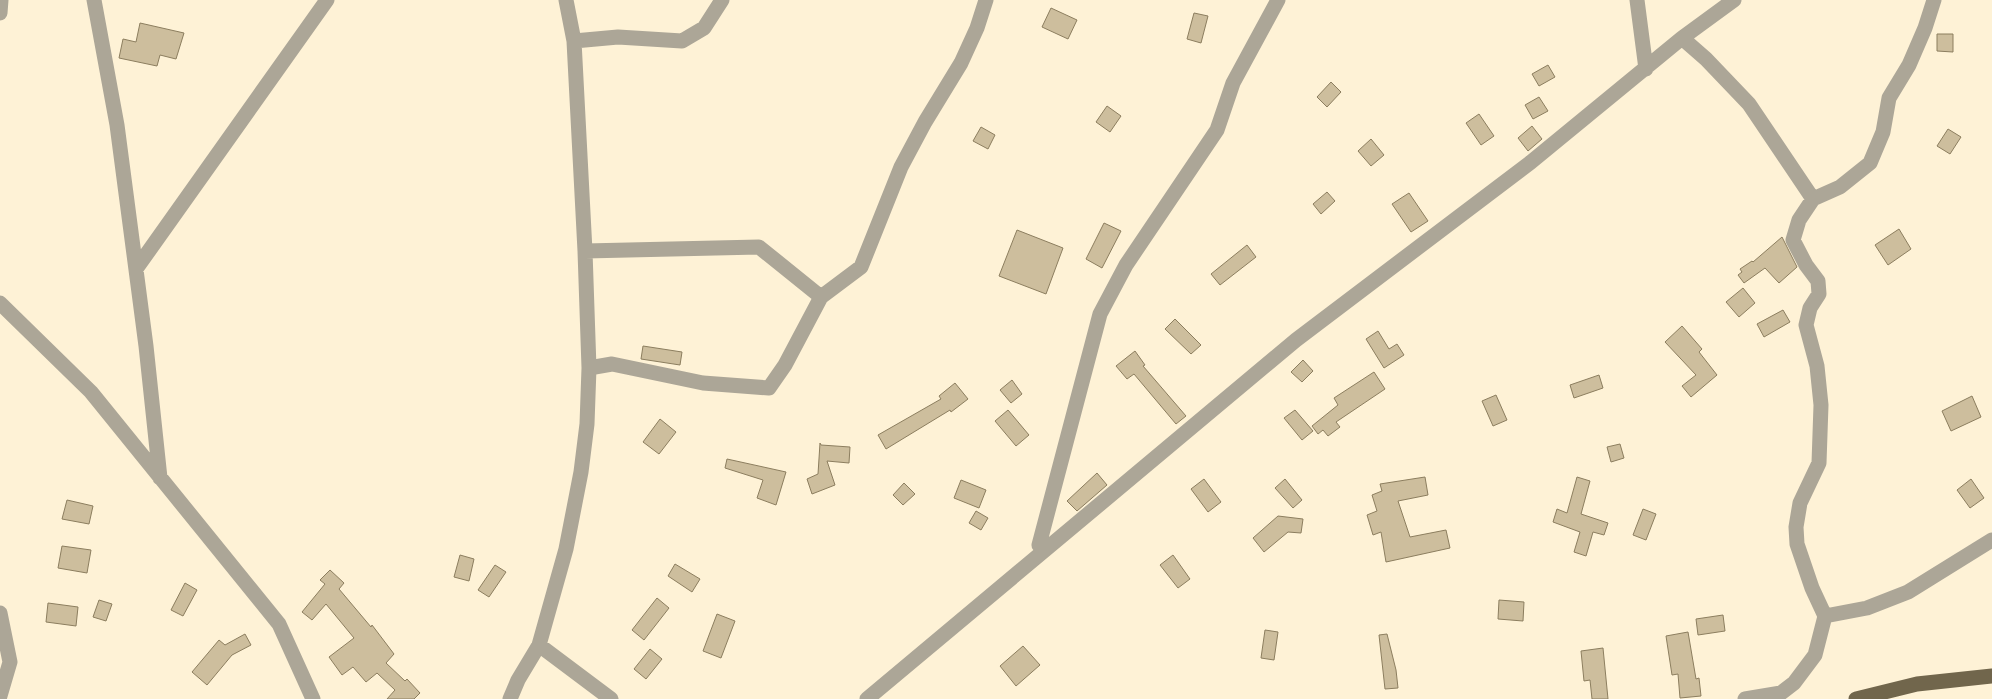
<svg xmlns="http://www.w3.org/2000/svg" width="1992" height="699" viewBox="0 0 1992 699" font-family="'Fira Sans Condensed',sans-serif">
  <rect width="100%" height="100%" fill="#fef2d6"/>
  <path fill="#cdbe9d" stroke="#8c7e5f" d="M 1051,8 L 1077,20 L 1068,39 L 1042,27 Z
    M 1194,13 L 1208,16 L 1201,43 L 1187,39 Z
    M 140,23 L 184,33 L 176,59 L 160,55 L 157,66 L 119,58 L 123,39 L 136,42 Z
    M 1937,34 L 1953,34 L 1953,52 L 1937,51 Z
    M 1548,65 L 1555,77 L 1539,86 L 1532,74 Z
    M 1331,82 L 1341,92 L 1327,107 L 1317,97 Z
    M 1539,97 L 1548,111 L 1533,119 L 1525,105 Z
    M 1107,106 L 1121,116 L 1110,132 L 1096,122 Z
    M 1479,114 L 1494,136 L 1481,145 L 1466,123 Z
    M 1532,126 L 1542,139 L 1528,151 L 1518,138 Z
    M 981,127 L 995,135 L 988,149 L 973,141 Z
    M 1948,129 L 1961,137 L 1950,154 L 1937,146 Z
    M 1371,139 L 1384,155 L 1371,166 L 1358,151 Z
    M 1327,192 L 1335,201 L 1321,214 L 1313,204 Z
    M 1409,193 L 1428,221 L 1411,232 L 1392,204 Z
    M 1104,223 L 1121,231 L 1102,268 L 1086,259 Z
    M 1899,229 L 1911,249 L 1888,265 L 1875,245 Z
    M 1017,230 L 1063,248 L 1046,294 L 999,276 Z
    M 1782,237 L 1797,267 L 1779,283 L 1765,268 L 1744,283 L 1738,275 L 1742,272 L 1740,269 L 1752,261 L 1753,262 Z
    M 1247,245 L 1256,257 L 1220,285 L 1211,274 Z
    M 1743,288 L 1755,303 L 1739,317 L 1726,302 Z
    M 1783,310 L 1790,322 L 1764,337 L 1757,324 Z
    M 1175,319 L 1201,345 L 1191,354 L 1165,329 Z
    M 1682,326 L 1702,349 L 1699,352 L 1717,375 L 1691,397 L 1682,386 L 1696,375 L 1665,342 Z
    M 1378,331 L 1389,349 L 1397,344 L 1404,355 L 1384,368 L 1366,339 Z
    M 643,346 L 682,352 L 680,365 L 641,359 Z
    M 1135,351 L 1145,365 L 1143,366 L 1186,416 L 1176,424 L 1134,374 L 1127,379 L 1116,366 Z
    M 1303,360 L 1313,371 L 1302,382 L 1291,372 Z
    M 1374,372 L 1385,389 L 1336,422 L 1340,427 L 1328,436 L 1323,430 L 1318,434 L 1312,426 L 1338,405 L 1334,398 Z
    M 1599,375 L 1603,388 L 1574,398 L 1570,385 Z
    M 1012,380 L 1022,394 L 1011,403 L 1000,390 Z
    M 955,383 L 968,399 L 951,412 L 950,410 L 886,449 L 878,435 L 941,399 L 939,396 Z
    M 1496,395 L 1507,420 L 1493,426 L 1482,401 Z
    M 1972,396 L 1981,417 L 1951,431 L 1942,411 Z
    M 1008,410 L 1029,435 L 1016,446 L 995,421 Z
    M 1295,410 L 1313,431 L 1302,440 L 1284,418 Z
    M 660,419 L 676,432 L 659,454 L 643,442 Z
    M 820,443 L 821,445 L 850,447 L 849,463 L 827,461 L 835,485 L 812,494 L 807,479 L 818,474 Z
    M 1620,444 L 1624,458 L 1611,462 L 1607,447 Z
    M 727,459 L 786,472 L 776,505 L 757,498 L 763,480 L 725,468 Z
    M 1097,473 L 1107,485 L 1077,511 L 1067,501 Z
    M 1425,477 L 1428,495 L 1398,501 L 1410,537 L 1446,530 L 1450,548 L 1386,562 L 1381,532 L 1373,535 L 1367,515 L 1377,511 L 1372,495 L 1382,491 L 1380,484 Z
    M 1577,477 L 1590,481 L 1581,514 L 1608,523 L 1604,535 L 1593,532 L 1586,556 L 1574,552 L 1580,532 L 1553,522 L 1557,509 L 1567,513 Z
    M 1204,479 L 1221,502 L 1208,512 L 1191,489 Z
    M 1285,479 L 1302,500 L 1293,508 L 1275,488 Z
    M 1971,479 L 1984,498 L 1970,508 L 1957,490 Z
    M 961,480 L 986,490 L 979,508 L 954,498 Z
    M 904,483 L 915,494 L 903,505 L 893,495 Z
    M 67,500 L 93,506 L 89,524 L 62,519 Z
    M 1643,509 L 1656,514 L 1646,540 L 1633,535 Z
    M 976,511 L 988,518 L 981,530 L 969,523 Z
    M 1278,516 L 1303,519 L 1301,533 L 1288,532 L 1264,552 L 1253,538 Z
    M 62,546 L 91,550 L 87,573 L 58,568 Z
    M 460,555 L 474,559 L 469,581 L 454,577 Z
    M 1173,555 L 1190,579 L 1178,588 L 1160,565 Z
    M 675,564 L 700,579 L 692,592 L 668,576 Z
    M 495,565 L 506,572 L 489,597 L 478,590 Z
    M 330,570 L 344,583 L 339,589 L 371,627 L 372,625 L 394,654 L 386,663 L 405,681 L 407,679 L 420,693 L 414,699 L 387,699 L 395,690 L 377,673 L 366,682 L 353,667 L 342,675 L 329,657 L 354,638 L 326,604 L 312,620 L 302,612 L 325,584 L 320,580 Z
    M 185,583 L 197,590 L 183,616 L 171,610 Z
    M 657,598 L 669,608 L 644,640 L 632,630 Z
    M 99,600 L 112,604 L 106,621 L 93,617 Z
    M 1499,600 L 1524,602 L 1523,621 L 1498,619 Z
    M 48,603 L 78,607 L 76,626 L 46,622 Z
    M 717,614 L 735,621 L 721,658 L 703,651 Z
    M 1723,615 L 1725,631 L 1698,635 L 1696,619 Z
    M 1265,630 L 1278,632 L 1274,660 L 1261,658 Z
    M 1688,632 L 1696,679 L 1699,678 L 1701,696 L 1680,698 L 1678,674 L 1672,675 L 1666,636 Z
    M 245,634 L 251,645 L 232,655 L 207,685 L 192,672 L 219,640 L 225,645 Z
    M 1387,634 L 1396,670 L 1398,688 L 1385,689 L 1379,635 Z
    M 1023,646 L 1040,665 L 1016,686 L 1000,666 Z
    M 1603,648 L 1608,699 L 1592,699 L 1590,680 L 1584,681 L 1581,651 Z
    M 650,649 L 662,659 L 646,679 L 634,669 Z"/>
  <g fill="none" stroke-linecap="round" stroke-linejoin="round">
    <path stroke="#aca697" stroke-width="15" d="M 94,0 L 117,125 L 146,346 L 160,478
      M 1637,0 L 1646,69
      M 0,13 L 1,0
      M 1682,38 L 1706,59 L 1749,104 L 1813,199 L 1799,220 L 1793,240 L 1806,265 L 1818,281 L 1819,294 L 1810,308 L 1806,325 L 1817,366 L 1821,405 L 1819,463 L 1800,503 L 1796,527 L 1797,544 L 1812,588 L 1825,616 L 1815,655 L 1794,683 L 1781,693 L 1745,699
      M 574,41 L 618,37 L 682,41 L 704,28 L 722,0
      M 1813,199 L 1840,187 L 1870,163 L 1883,132 L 1889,98 L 1909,65 L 1925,28 L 1934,0
      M 585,251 L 759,247 L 821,297
      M 136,269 L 327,0
      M 0,303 L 91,392 L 279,624 L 313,699
      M 589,368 L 612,364 L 703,383 L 769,388 L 785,365 L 821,297 L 861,267 L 901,167 L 925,122 L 961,63 L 977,28 L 986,0
      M 1043,550 L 1039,545 L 1100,314 L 1126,265 L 1217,130 L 1233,83 L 1278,0
      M 0,613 L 10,662 L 0,696
      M 1825,616 L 1867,608 L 1908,592 L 1992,540
      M 539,645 L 611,699
      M 510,699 L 518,680 L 539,645 L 566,549 L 581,472 L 587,424 L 589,368 L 585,251 L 574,41 L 566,0
      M 867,699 L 1296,340 L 1531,162 L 1682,38 L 1734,0"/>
    <path stroke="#71664c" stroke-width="15" d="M 1856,699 L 1917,684 L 1992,676"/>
  </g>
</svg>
